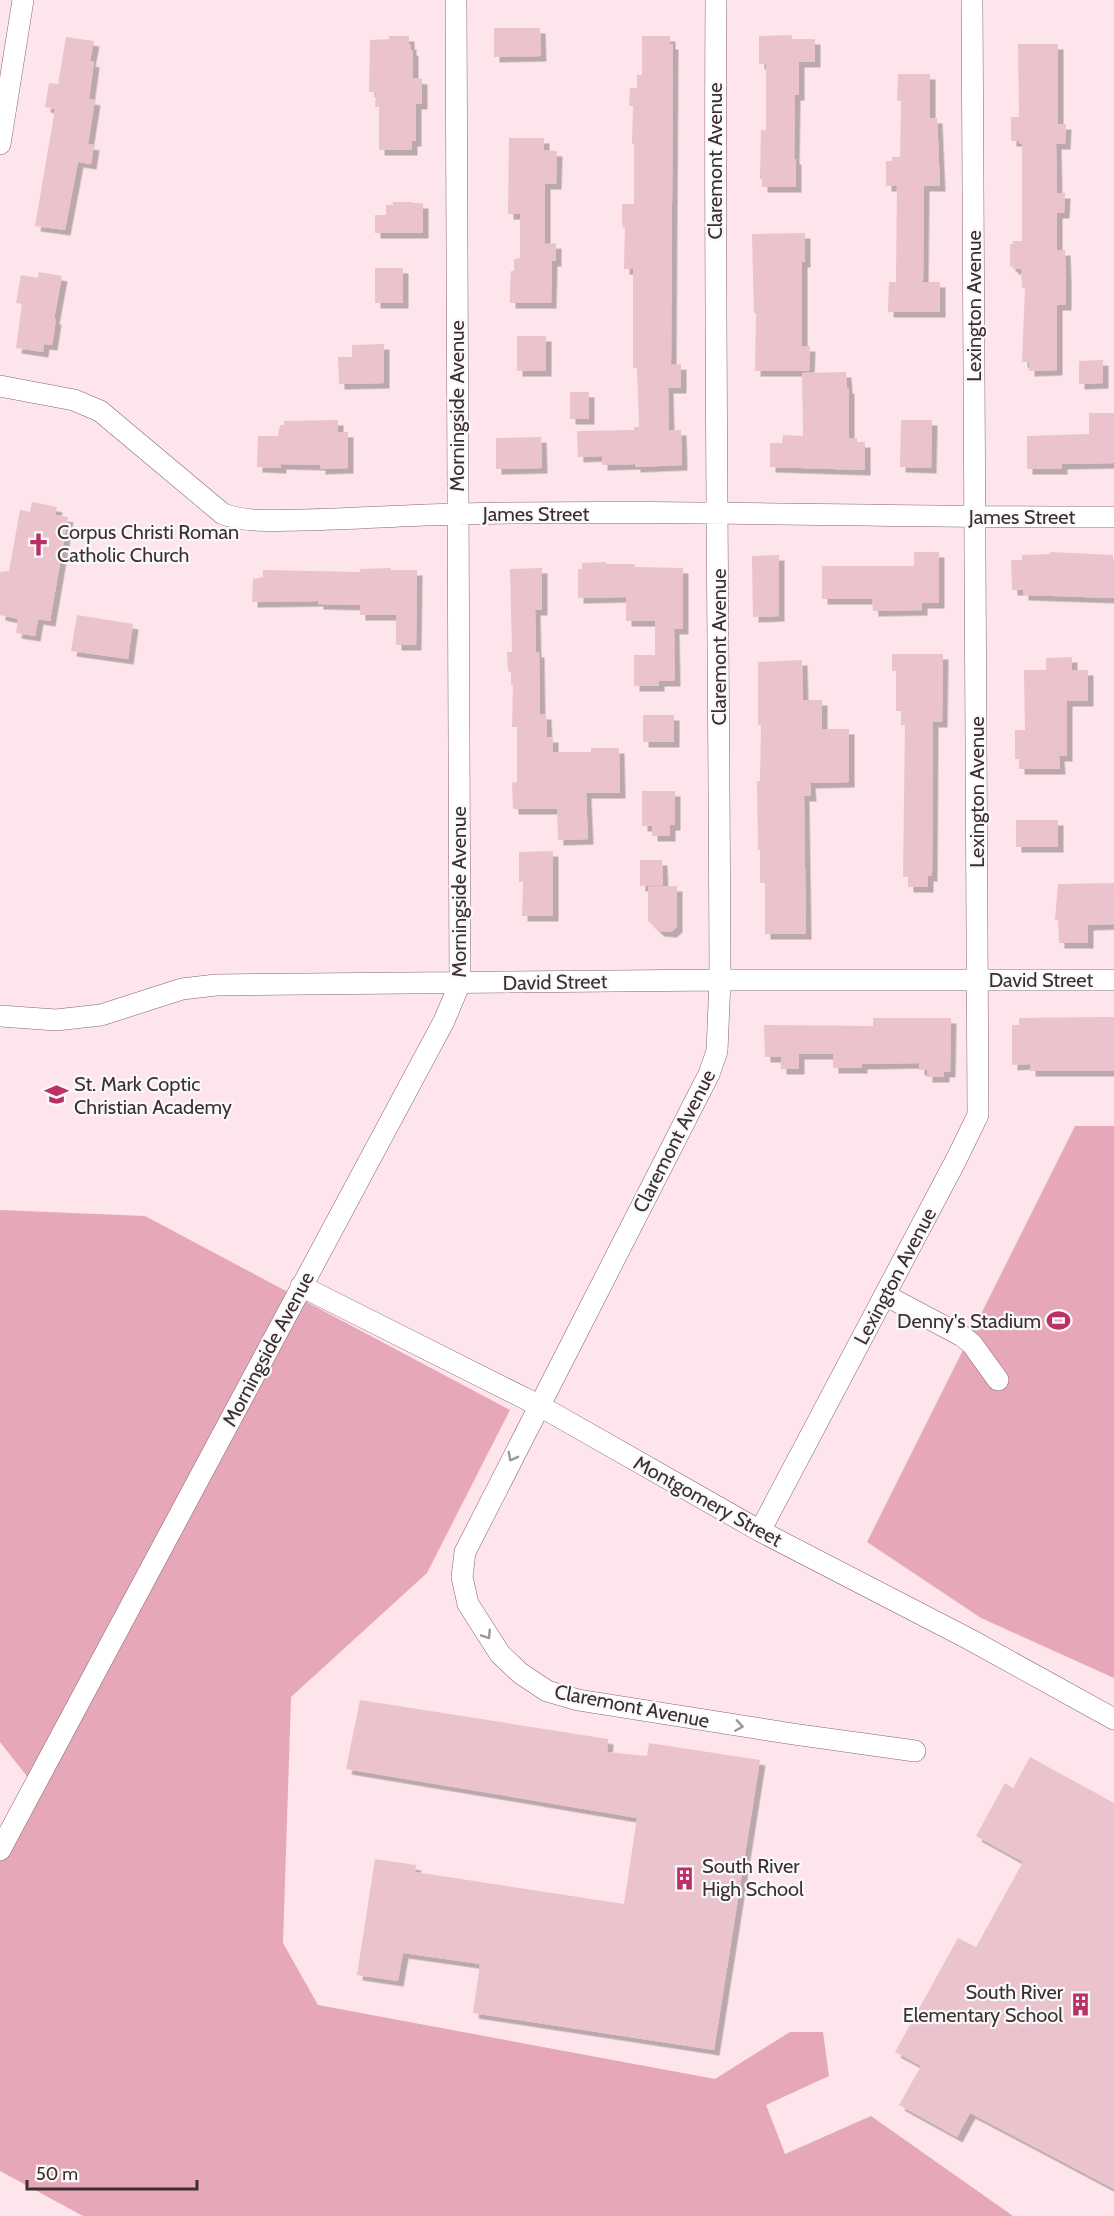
<svg xmlns="http://www.w3.org/2000/svg" width="1114" height="2216" viewBox="0 0 1114 2216" font-family="Cabin,sans-serif">
  <defs>
    <filter id="shadow"><feDropShadow dx="5.5" dy="5.5" stdDeviation="0" flood-color="#0004"/></filter>
  </defs>
  <rect width="100%" height="100%" fill="#fde5eb"/>
  <path fill="#e6a7b8" d="M 1075,1126 L 1114,1126 L 1114,1678 L 981,1618 L 867,1542 Z
    M 0,1210 L 145,1216 L 510,1410 L 427,1573 L 291,1697 L 283,1943 L 318,2005 L 715,2079 L 790,2032 L 823,2032 L 829,2076 L 766,2105 L 785,2154 L 871,2116 L 1013,2216 L 83,2216 L 0,2171 L 0,1848 L 33,1784 L 0,1742 Z"/>
  <path fill="#eac3cd" filter="url(#shadow)" d="M 494,28 L 540,28 L 541,56 L 494,57 Z
    M 792,35 L 792,39 L 815,39 L 815,62 L 799,62 L 799,95 L 795,95 L 794,159 L 796,159 L 796,187 L 762,187 L 762,179 L 760,179 L 761,130 L 766,130 L 766,64 L 759,64 L 759,36 Z
    M 389,36 L 409,36 L 409,44 L 411,44 L 411,50 L 413,51 L 413,78 L 422,79 L 422,104 L 416,104 L 416,141 L 412,141 L 412,150 L 379,150 L 379,107 L 375,107 L 376,92 L 369,92 L 370,40 L 389,39 Z
    M 642,36 L 670,36 L 670,44 L 673,44 L 671,365 L 681,364 L 681,388 L 668,388 L 669,430 L 681,430 L 682,465 L 635,467 L 635,464 L 602,465 L 602,456 L 578,457 L 577,431 L 634,430 L 634,427 L 639,427 L 637,368 L 633,368 L 633,269 L 624,269 L 625,228 L 623,228 L 622,222 L 622,204 L 634,204 L 634,144 L 632,144 L 633,106 L 629,106 L 630,88 L 637,88 L 637,75 L 642,75 Z
    M 66,37 L 94,41 L 90,61 L 94,62 L 89,99 L 95,100 L 88,144 L 94,145 L 91,164 L 78,162 L 65,230 L 35,226 L 55,109 L 45,107 L 49,83 L 58,84 Z
    M 1018,44 L 1058,44 L 1058,124 L 1066,124 L 1065,144 L 1056,144 L 1057,193 L 1065,193 L 1064,213 L 1057,213 L 1057,250 L 1065,250 L 1066,278 L 1066,305 L 1057,305 L 1057,370 L 1029,371 L 1029,362 L 1022,362 L 1025,288 L 1022,288 L 1021,269 L 1013,269 L 1013,267 L 1010,266 L 1010,244 L 1013,244 L 1013,241 L 1022,241 L 1022,144 L 1019,144 L 1019,141 L 1011,141 L 1011,117 L 1019,117 Z
    M 898,74 L 930,74 L 930,118 L 937,118 L 940,186 L 924,186 L 923,282 L 940,282 L 940,312 L 888,312 L 889,282 L 896,282 L 897,186 L 886,186 L 886,161 L 892,161 L 892,157 L 900,157 L 901,101 L 897,101 Z
    M 509,138 L 544,138 L 544,150 L 557,151 L 556,184 L 545,184 L 545,244 L 556,243 L 556,261 L 552,261 L 551,303 L 510,303 L 510,285 L 511,271 L 514,271 L 514,259 L 520,258 L 520,214 L 508,214 Z
    M 393,202 L 413,202 L 413,203 L 423,203 L 423,233 L 375,233 L 375,215 L 386,215 L 386,205 L 393,205 Z
    M 805,233 L 805,262 L 802,262 L 802,346 L 810,346 L 809,371 L 755,371 L 756,313 L 754,313 L 752,234 Z
    M 375,268 L 403,268 L 403,303 L 375,303 Z
    M 39,272 L 62,276 L 54,319 L 56,319 L 52,345 L 44,344 L 43,352 L 16,348 L 22,304 L 16,303 L 21,275 L 38,278 Z
    M 517,336 L 546,336 L 546,371 L 517,371 Z
    M 384,344 L 384,383 L 339,384 L 338,357 L 352,357 L 352,345 Z
    M 1103,360 L 1103,383 L 1079,384 L 1079,361 Z
    M 846,372 L 847,388 L 849,388 L 849,438 L 857,438 L 857,442 L 865,442 L 865,470 L 770,467 L 770,443 L 782,443 L 783,435 L 803,436 L 802,373 Z
    M 570,392 L 589,392 L 589,419 L 570,419 Z
    M 1089,413 L 1114,413 L 1114,463 L 1062,464 L 1062,469 L 1027,469 L 1027,436 L 1089,434 Z
    M 338,420 L 338,432 L 348,432 L 348,468 L 320,469 L 320,465 L 281,464 L 281,468 L 257,467 L 258,436 L 278,436 L 279,428 L 280,428 L 280,425 L 284,425 L 284,421 Z
    M 901,420 L 932,420 L 931,468 L 900,467 Z
    M 541,437 L 542,468 L 496,469 L 496,438 Z
    M 32,502 L 57,507 L 55,515 L 68,517 L 50,621 L 38,619 L 35,636 L 16,633 L 18,619 L 0,615 L 0,572 L 9,571 L 20,510 L 30,512 Z
    M 914,552 L 939,552 L 939,603 L 922,603 L 922,610 L 873,611 L 872,599 L 822,599 L 822,566 L 914,566 Z
    M 1050,552 L 1113,555 L 1114,598 L 1023,595 L 1023,590 L 1012,590 L 1011,560 L 1022,560 L 1022,555 L 1050,554 Z
    M 779,555 L 779,616 L 753,617 L 752,556 Z
    M 606,562 L 606,564 L 635,564 L 635,567 L 683,568 L 683,629 L 674,629 L 675,681 L 659,681 L 659,686 L 634,686 L 634,655 L 655,655 L 655,621 L 626,621 L 626,597 L 578,598 L 578,569 L 582,569 L 582,563 Z
    M 391,568 L 391,570 L 417,570 L 416,645 L 396,645 L 396,615 L 360,615 L 360,605 L 318,604 L 318,601 L 252,602 L 253,579 L 263,577 L 263,570 L 360,572 L 360,569 Z
    M 542,568 L 542,610 L 535,610 L 536,652 L 539,652 L 540,714 L 546,714 L 547,737 L 553,737 L 553,752 L 591,752 L 591,748 L 619,748 L 620,793 L 586,793 L 588,839 L 558,840 L 557,809 L 513,809 L 512,783 L 517,782 L 517,727 L 512,727 L 513,685 L 511,685 L 511,672 L 508,671 L 507,652 L 512,652 L 510,569 Z
    M 77,615 L 133,624 L 128,659 L 71,651 Z
    M 892,654 L 943,654 L 942,722 L 933,722 L 932,876 L 928,876 L 928,887 L 908,887 L 908,877 L 903,877 L 905,725 L 901,725 L 901,711 L 896,711 L 896,671 L 892,671 Z
    M 1072,657 L 1072,670 L 1088,670 L 1088,701 L 1067,701 L 1067,756 L 1059,756 L 1060,769 L 1019,769 L 1019,759 L 1015,759 L 1015,730 L 1025,730 L 1024,670 L 1046,670 L 1046,658 Z
    M 802,660 L 803,700 L 822,700 L 822,729 L 849,729 L 849,782 L 810,783 L 811,796 L 804,796 L 806,934 L 765,934 L 765,883 L 760,883 L 760,850 L 758,850 L 757,781 L 760,781 L 761,725 L 758,725 L 758,662 Z
    M 643,715 L 674,715 L 674,742 L 643,742 Z
    M 642,791 L 675,791 L 675,825 L 670,825 L 670,836 L 652,836 L 652,826 L 642,826 Z
    M 1016,820 L 1058,820 L 1058,847 L 1016,847 Z
    M 553,851 L 553,916 L 522,916 L 523,882 L 519,882 L 519,852 Z
    M 640,860 L 662,860 L 663,885 L 640,886 Z
    M 1114,883 L 1114,924 L 1088,925 L 1088,943 L 1059,943 L 1058,920 L 1055,920 L 1058,884 Z
    M 677,886 L 677,927 L 671,932 L 659,931 L 648,921 L 648,887 Z
    M 1100,1017 L 1114,1017 L 1114,1071 L 1030,1071 L 1030,1064 L 1012,1065 L 1012,1025 L 1019,1025 L 1019,1018 Z
    M 873,1018 L 951,1018 L 950,1072 L 944,1072 L 944,1077 L 927,1077 L 927,1070 L 919,1070 L 919,1063 L 862,1064 L 862,1068 L 833,1068 L 833,1054 L 799,1054 L 799,1069 L 781,1069 L 781,1057 L 765,1057 L 764,1025 L 873,1026 Z
    M 360,1700 L 608,1739 L 607,1752 L 647,1756 L 649,1743 L 760,1760 L 714,2050 L 473,2013 L 480,1964 L 403,1953 L 398,1981 L 357,1975 L 375,1859 L 416,1865 L 415,1872 L 624,1904 L 637,1818 L 346,1769 Z
    M 1030,1757 L 1114,1803 L 1114,2189 L 970,2113 L 957,2137 L 899,2105 L 921,2066 L 895,2052 L 958,1938 L 976,1947 L 1023,1862 L 976,1836 L 1005,1783 L 1013,1788 Z"/>
  <g fill="none" stroke-linecap="round" stroke-linejoin="round">
    <defs>
      <path id="minor" d="M 716,0 C 714,327 719,653 720,980 L 717,1051 L 709,1074 L 465,1552 L 462,1577 L 468,1604 L 500,1654 L 520,1673 L 547,1691 L 578,1700 L 793,1734 L 915,1751
        M 0,144 L 23,0
        M 0,386 L 74,400 L 100,411 L 223,514 C 248,523 277,520 304,520 C 355,519 406,515 457,514 C 676,509 895,518 1114,517
        M 0,1016 L 56,1020 L 101,1015 L 182,989 L 216,985 L 720,980 L 1114,980
        M 301,1286 L 540,1406 L 760,1531 L 969,1639 L 1114,1719
        M 885,1295 L 962,1336 L 972,1344 L 998,1380
        M 760,1531 L 955,1162 L 978,1115 L 972,0
        M 0,1850 L 444,1021 L 460,983 L 456,0"/>
    </defs>
    <use href="#minor" stroke="#87646d" stroke-width="22"/>
    <use href="#minor" stroke="#fff" stroke-width="21"/>
  </g>
  <defs><path id="oneway-chevron" d="M-2-3.5L2.5 0L-2 3.5" fill="none" stroke-width="1.6" stroke-linecap="round" stroke-linejoin="round" transform="scale(1.5)"/></defs>
  <g stroke="#9e9698">
    <use href="#oneway-chevron" transform="translate(512 1457) rotate(118)"/>
    <use href="#oneway-chevron" transform="translate(487 1635) rotate(57)"/>
    <use href="#oneway-chevron" transform="translate(739 1726) rotate(9)"/>
  </g>
  <defs>
    <symbol id="church-bare" viewBox="-9 -9 18 18"><path d="M-1.2-6h2.4v3.5h3.3v2.4h-3.3V6h-2.4V-.1h-3.3v-2.4h3.3Z" fill="#bc3067" stroke="#f9f9f9" stroke-width="2.5" paint-order="stroke"/></symbol>
    <symbol id="school-bare" viewBox="-9 -9 18 18"><path d="M0-5L7-2L0 1L-7-2ZM-4 1L0 2.5L4 1V4Q0 6-4 4Z" fill="#bc3067" stroke="#f9f9f9" stroke-width="2.5" paint-order="stroke"/></symbol>
    <symbol id="stadium-bare" viewBox="-9 -9 18 18"><path d="M0-5a6.5 5 0 1 0 0 10a6.5 5 0 1 0 0-10ZM-3.5-1.8h7v3.6h-7Z" fill="#bc3067" stroke="#f9f9f9" stroke-width="2.5" paint-order="stroke"/></symbol>
    <symbol id="building-bare" viewBox="-9 -9 18 18"><path d="M-4-6H4V6H1V3H-1V6H-4ZM-2.5-4.3h1.7v1.8h-1.7ZM.8-4.3h1.7v1.8H.8ZM-2.5-1h1.7V.8h-1.7ZM.8-1h1.7V.8H.8Z" fill="#bc3067" stroke="#f9f9f9" stroke-width="2.5" paint-order="stroke"/></symbol>
  </defs>
  <g fill-rule="evenodd">
    <use href="#church-bare" x="22" y="528" width="33" height="33"/>
    <use href="#school-bare" x="40" y="1078" width="33" height="33"/>
    <use href="#stadium-bare" x="1042" y="1304" width="33" height="33"/>
    <use href="#building-bare" x="668" y="1862" width="33" height="33"/>
    <use href="#building-bare" x="1064" y="1988" width="33" height="33"/>
  </g>
  <g text-anchor="middle" stroke-width="4.5" stroke-linejoin="round" paint-order="stroke">
    <g font-size="20" fill="#3d2e32" stroke="#f9f9f9">
      <text transform="translate(715 161) rotate(-90)" y="7">Claremont Avenue</text>
      <text transform="translate(974 306) rotate(-90)" y="7">Lexington Avenue</text>
      <text transform="translate(457 406) rotate(-90)" y="7">Morningside Avenue</text>
      <text x="536" y="521">James Street</text>
      <text x="1022" y="524">James Street</text>
      <text transform="translate(719 647) rotate(-90)" y="7">Claremont Avenue</text>
      <text transform="translate(977 792) rotate(-90)" y="7">Lexington Avenue</text>
      <text transform="translate(459 892) rotate(-90)" y="7">Morningside Avenue</text>
      <text x="1041" y="987">David Street</text>
      <text transform="translate(555 982) rotate(-1)" y="7">David Street</text>
      <text transform="translate(674 1141) rotate(-63)" y="7">Claremont Avenue</text>
      <text transform="translate(895 1276) rotate(-62)" y="7">Lexington Avenue</text>
      <text transform="translate(268 1349) rotate(-62)" y="7">Morningside Avenue</text>
      <text transform="translate(708 1501) rotate(29)" y="7">Montgomery Street</text>
      <text transform="translate(632 1706) rotate(11)" y="7">Claremont Avenue</text>
    </g>
    <g font-size="20" fill="#3d2e32" stroke="#f9f9f9" text-anchor="start">
      <text x="57" y="539">Corpus Christi Roman<tspan x="57" dy="23">Catholic Church</tspan></text>
      <text x="74" y="1091">St. Mark Coptic<tspan x="74" dy="23">Christian Academy</tspan></text>
      <text x="1041" y="1328" text-anchor="end">Denny's Stadium</text>
      <text x="702" y="1873">South River<tspan x="702" dy="23">High School</tspan></text>
      <text x="1063" y="1999" text-anchor="end">South River<tspan x="1063" dy="23">Elementary School</tspan></text>
    </g>
  </g>
  <path d="M27 2180v9h170v-9" fill="none" stroke="#3d2e32" stroke-width="3"/>
  <text x="36" y="2180" font-size="18" fill="#3d2e32" stroke="#f9f9f9" stroke-width="4.5" paint-order="stroke">50 m</text>
</svg>
